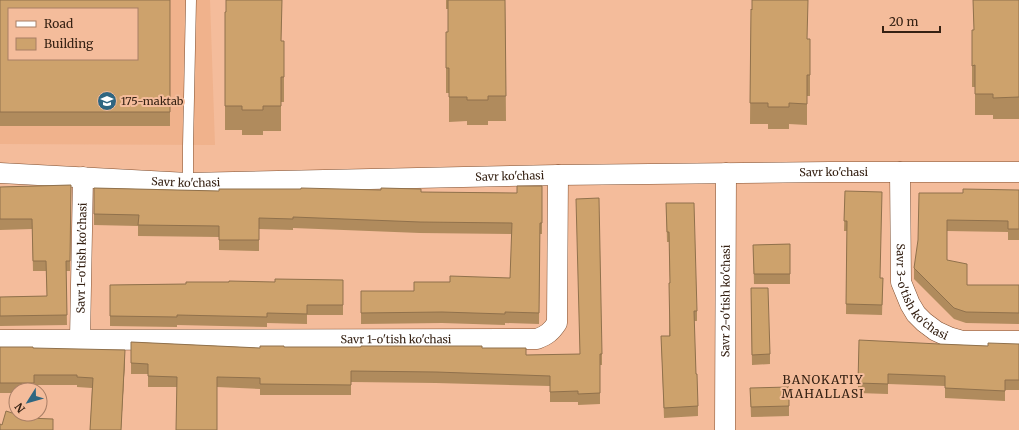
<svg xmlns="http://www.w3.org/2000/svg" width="1019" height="430" viewBox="0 0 1019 430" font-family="Merriweather,serif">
  <rect width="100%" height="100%" fill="#f4bc9b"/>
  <path fill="#f0b28c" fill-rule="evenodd" d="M 0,0 L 210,0 L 215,145 L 0,144 ZM 9,9 L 137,9 L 137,59 L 9,59 Z"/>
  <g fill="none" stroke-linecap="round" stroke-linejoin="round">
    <defs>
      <path id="lane" d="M 188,183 L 188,146 L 191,0"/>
      <g id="street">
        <path id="s1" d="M 900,172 L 901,282 L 910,304 L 916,314 L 924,322 L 936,331 L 949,337 L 963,341 L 1019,341"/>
        <path id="s2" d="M 0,173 L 188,183 L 558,175 L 830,172 L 1019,172"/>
        <path id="s3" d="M 80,339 L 83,177"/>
        <path id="s4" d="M 0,340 L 537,339 C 547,335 551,332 557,323 L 558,175"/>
        <path id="s5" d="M 725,430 L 726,173"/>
      </g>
    </defs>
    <use href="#lane" stroke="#7f4f30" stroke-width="11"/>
    <use href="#street" stroke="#7f4f30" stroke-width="21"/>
    <use href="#lane" stroke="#fff" stroke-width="10"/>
    <use href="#street" stroke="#fff" stroke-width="20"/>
  </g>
  <path fill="#b08b5d" d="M 0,0 L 170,0 L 170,126 L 0,126 Z
    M 226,0 L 282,0 L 281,41 L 284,41 L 284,102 L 281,102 L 281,131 L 263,131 L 263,135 L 242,135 L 242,130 L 225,130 L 225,12 L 226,12 Z
    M 446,0 L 505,0 L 506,121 L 488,121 L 488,125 L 467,125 L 467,121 L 449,122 L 449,93 L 446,93 L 446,32 L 448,32 L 448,9 L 446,9 Z
    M 973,0 L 1019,0 L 1019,119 L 993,119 L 993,115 L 975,115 L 975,87 L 972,87 L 972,30 L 974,30 Z
    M 751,9 L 807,39 L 810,39 L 810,96 L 807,96 L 807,125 L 789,124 L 789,129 L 768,129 L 768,124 L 750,124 Z
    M 71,185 L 70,271 L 66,271 L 67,325 L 0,326 L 0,297 L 47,296 L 46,271 L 33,271 L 32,229 L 0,230 L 0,187 Z
    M 542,186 L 542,234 L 540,234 L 539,324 L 505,323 L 505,325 L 442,323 L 361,324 L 361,291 L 414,291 L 450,282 L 510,278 L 512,234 L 420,233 L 293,228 L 293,230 L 259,229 L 259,251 L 219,250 L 219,237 L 138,236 L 138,226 L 94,225 L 94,188 L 219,191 L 421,192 L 517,193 Z
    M 1019,190 L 1019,240 L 1008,240 L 1008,232 L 947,231 L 947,260 L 967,285 L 1019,285 L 1019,324 L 966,323 L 954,319 L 914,279 L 914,268 L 963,193 Z
    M 845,191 L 880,278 L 883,278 L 882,315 L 846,314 L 847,231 L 844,231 Z
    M 666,203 L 697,311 L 697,321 L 694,321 L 696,374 L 698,406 L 698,416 L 664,418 L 661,336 L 669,336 L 670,283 L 669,242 L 667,242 Z
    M 790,244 L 790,284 L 754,284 L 753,245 Z
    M 343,280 L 343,315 L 307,315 L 307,324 L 267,323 L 267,327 L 177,325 L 177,327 L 110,326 L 110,285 L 186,284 L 229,282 L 275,282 Z
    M 751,298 L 770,354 L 770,364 L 752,365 Z
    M 131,342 L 260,348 L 284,347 L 482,348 L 526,355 L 602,354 L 602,365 L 600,365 L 600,404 L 578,405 L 578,402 L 550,402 L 550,386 L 436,383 L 351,382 L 351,395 L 260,395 L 260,389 L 217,387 L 148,387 L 148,374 L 131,374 Z
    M 939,344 L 988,346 L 1019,344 L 1019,390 L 1005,390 L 1005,401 L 945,398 L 945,386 L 888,384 L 888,394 L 858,393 L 858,383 Z
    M 0,347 L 33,348 L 125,360 L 121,430 L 90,430 L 92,388 L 77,387 L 77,385 L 34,385 L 34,390 L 16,390 L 16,393 L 0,393 Z
    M 750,388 L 789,406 L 789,416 L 751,417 Z"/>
  <path fill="#90714c" d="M 125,350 L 125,360 L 121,430 Z"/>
  <path fill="#cda26c" stroke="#90714c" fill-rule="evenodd" d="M 0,0 L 170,0 L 170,112 L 0,112 ZM 9,9 L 137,9 L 137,59 L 9,59 Z
    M 226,0 L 282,0 L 281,41 L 284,41 L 284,77 L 281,77 L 281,106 L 263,106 L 263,110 L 242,110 L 242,106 L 225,106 L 225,12 L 226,12 Z
    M 448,0 L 505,0 L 506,96 L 488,96 L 488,100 L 467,100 L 467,97 L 449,97 L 449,68 L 446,68 L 446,32 L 448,32 Z
    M 752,0 L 808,0 L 807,39 L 810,39 L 810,75 L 807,75 L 807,104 L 789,103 L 789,107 L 768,107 L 768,103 L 750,103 L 751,9 L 752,10 Z
    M 973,0 L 1019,0 L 1019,97 L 993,98 L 993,94 L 975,94 L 975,65 L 972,66 L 972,30 L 974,30 Z
    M 71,185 L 70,261 L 66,261 L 67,315 L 0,316 L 0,297 L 47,296 L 46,261 L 33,261 L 32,219 L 0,219 L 0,187 Z
    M 517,186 L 542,186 L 542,223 L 540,223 L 539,313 L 505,312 L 505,314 L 442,312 L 361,313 L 361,291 L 414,291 L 414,282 L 450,282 L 450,276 L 510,278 L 512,223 L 420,222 L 293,217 L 293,219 L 259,218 L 259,240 L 219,240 L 219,226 L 138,225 L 139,215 L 94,214 L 94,188 L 219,191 L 219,189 L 301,189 L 301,188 L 381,190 L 381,188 L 421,189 L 421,192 L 517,193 Z
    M 963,189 L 1019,190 L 1019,229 L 1008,229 L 1008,221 L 947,220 L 947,260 L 967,264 L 967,285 L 1019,285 L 1019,313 L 966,312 L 954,308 L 914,268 L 918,240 L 919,193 L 963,193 Z
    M 845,191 L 882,192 L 880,278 L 883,278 L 882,305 L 846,304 L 847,221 L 844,221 Z
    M 599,198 L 602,354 L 600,354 L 600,393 L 578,394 L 578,391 L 550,392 L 550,376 L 436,372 L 351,371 L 351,385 L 260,384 L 260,378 L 217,377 L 217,430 L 176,430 L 177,377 L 148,376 L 148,364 L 131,363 L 131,342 L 260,348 L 260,346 L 284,346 L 284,347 L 361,347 L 361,346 L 482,346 L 482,348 L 526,348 L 526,355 L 580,354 L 576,199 Z
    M 666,203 L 694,203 L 697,311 L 694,311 L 696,374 L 697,374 L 698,406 L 664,408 L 661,336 L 670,336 L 669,283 L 670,283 L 669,232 L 667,232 Z
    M 790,244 L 790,274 L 754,274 L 753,245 Z
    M 275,279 L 343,280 L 343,305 L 307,305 L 307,314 L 267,313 L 267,317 L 177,315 L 177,317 L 110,316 L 110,285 L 186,284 L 186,282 L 229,282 L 229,281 L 275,282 Z
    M 751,288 L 768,288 L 770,354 L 752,355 Z
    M 859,340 L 939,344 L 988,346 L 988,343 L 1019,344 L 1019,380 L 1005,380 L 1005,391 L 945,388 L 945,376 L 888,374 L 888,384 L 858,383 Z
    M 0,347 L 33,347 L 33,348 L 125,350 L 121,430 L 90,430 L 93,378 L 77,377 L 77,375 L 34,375 L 34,383 L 0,383 Z
    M 789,387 L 789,406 L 751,407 L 750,388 Z
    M 6,411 L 28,418 L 53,419 L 53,430 L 0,430 L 0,424 L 2,425 Z"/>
  <defs>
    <symbol id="school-disc" viewBox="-11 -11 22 22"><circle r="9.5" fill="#2f6681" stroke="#f4bc9b"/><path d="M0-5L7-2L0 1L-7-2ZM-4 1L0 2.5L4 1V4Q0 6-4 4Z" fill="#fff"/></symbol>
  </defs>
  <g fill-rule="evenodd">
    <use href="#school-disc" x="96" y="90" width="22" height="22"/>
  </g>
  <g text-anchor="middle" stroke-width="4" stroke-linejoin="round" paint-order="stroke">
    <g font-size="11" fill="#352113" stroke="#f4bc9b" text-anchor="start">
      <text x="121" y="105">175-maktab</text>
    </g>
    <g font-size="11" fill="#352113" stroke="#f4bc9b">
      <text dy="4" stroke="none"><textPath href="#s2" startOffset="834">Savr ko'chasi</textPath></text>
      <text dy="4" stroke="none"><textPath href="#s2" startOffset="510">Savr ko'chasi</textPath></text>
      <text dy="4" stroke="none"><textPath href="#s2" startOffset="186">Savr ko'chasi</textPath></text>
      <text dy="4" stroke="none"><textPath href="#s3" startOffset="81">Savr 1-o'tish ko'chasi</textPath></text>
      <text dy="4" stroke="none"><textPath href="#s1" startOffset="128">Savr 3-o'tish ko'chasi</textPath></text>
      <text dy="4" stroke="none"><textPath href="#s5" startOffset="129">Savr 2-o'tish ko'chasi</textPath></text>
      <text dy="4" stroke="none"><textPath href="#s4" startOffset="396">Savr 1-o'tish ko'chasi</textPath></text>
    </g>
    <g font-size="12" letter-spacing="1" fill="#352113" stroke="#f4bc9b">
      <text x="823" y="384">BANOKATIY<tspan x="823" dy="14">MAHALLASI</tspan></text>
    </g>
  </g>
  <rect x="8" y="8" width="130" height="52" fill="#f4bc9b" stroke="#a87e65"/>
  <rect x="16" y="21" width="20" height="6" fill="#ffffff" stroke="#a87e65"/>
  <text x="44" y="28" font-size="12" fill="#352113">Road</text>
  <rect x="16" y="38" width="20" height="12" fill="#cda26c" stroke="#a87e65"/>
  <text x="44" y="48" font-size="12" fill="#352113">Building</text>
  <g transform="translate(28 402) rotate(233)"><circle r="19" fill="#f4bc9b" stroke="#a87e65"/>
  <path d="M0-3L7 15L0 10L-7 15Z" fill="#2f6681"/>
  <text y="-6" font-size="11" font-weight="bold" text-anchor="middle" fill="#352113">N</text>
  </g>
  <path d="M883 26v6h57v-6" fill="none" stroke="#352113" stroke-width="2"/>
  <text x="889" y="26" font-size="12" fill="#352113" stroke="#f4bc9b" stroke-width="3" paint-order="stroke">20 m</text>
</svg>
